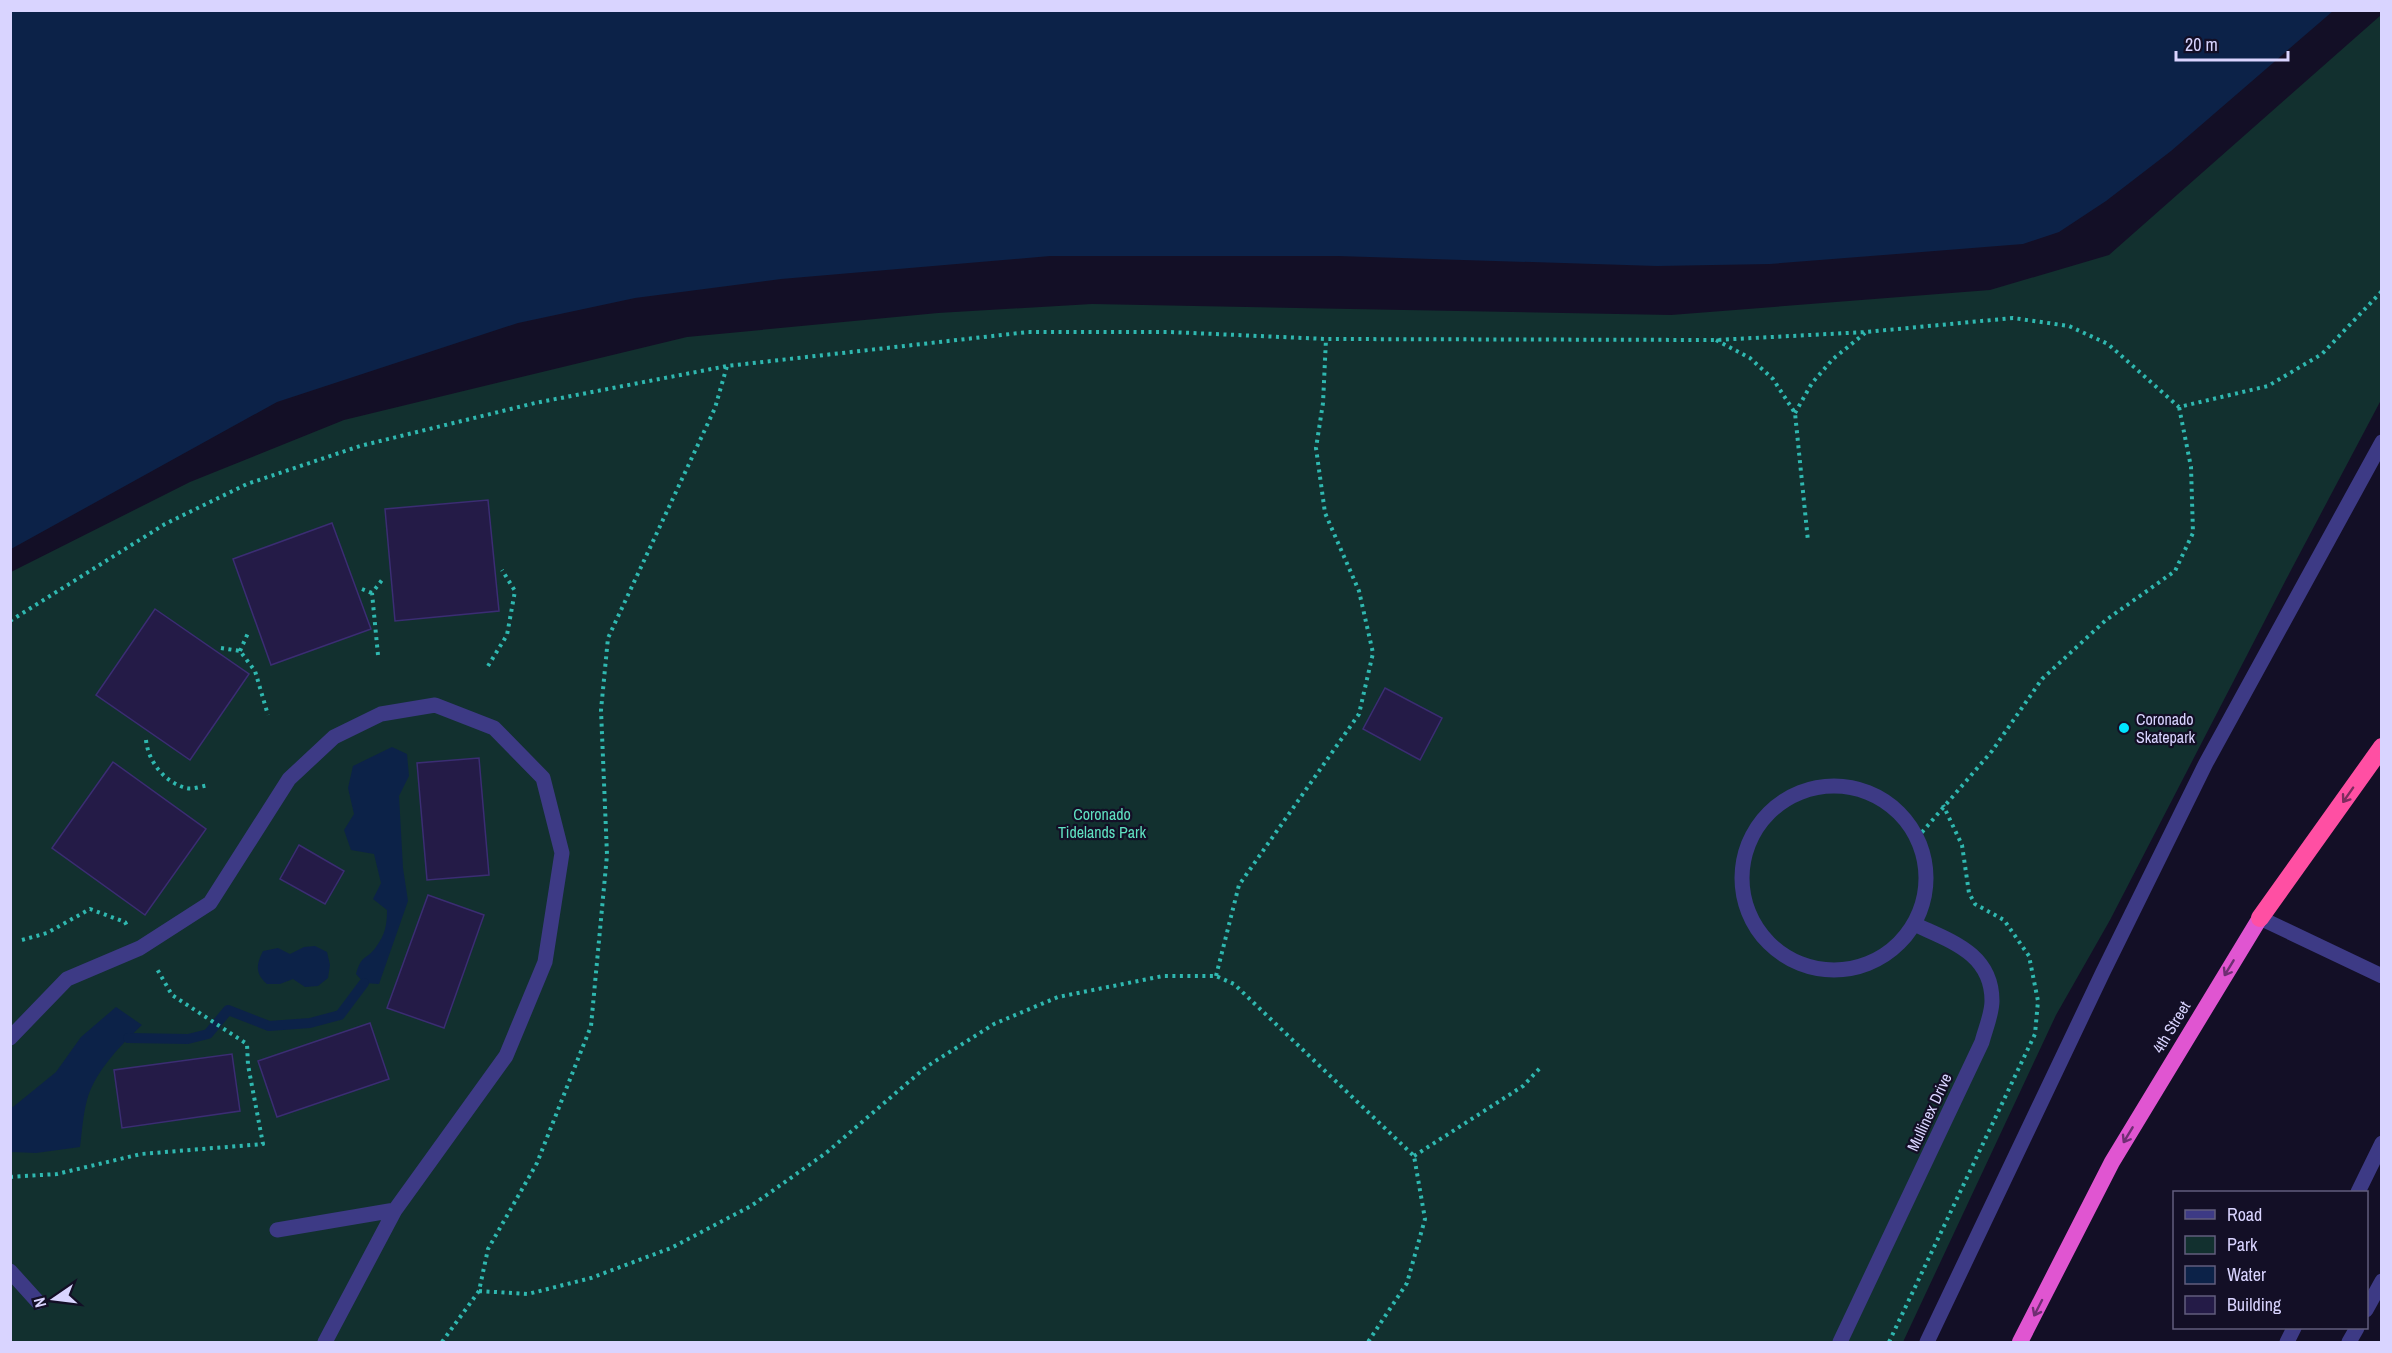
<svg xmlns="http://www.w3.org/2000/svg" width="2392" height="1353" viewBox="0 0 2392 1353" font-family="'Archivo Narrow',sans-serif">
  <rect width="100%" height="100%" fill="#130f26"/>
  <path fill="#12302f" d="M 2381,15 L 2381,400 L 2290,572 L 2110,920 L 2056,1015 L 1903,1342 L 11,1342 L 11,572 L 190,482 L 344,420 L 687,337 L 938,313 L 1092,304 L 1671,315 L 1990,290 L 2109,255 Z"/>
  <path fill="#0c2248" d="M 11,10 L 2333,10 L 2333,11 L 2171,151 L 2106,201 L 2059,232 L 2023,244 L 1770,264 L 1657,266 L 1338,256 L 1050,256 L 781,279 L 635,298 L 518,323 L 277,402 L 11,549 Z
    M 392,747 L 407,754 L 409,776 L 399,796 L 403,868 L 408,901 L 379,984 L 364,983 L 356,974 C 362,953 366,961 376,947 C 385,935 387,925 387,910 L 373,899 L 381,883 L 374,854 L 351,850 L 344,830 L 354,814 L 348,788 L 353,766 Z
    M 315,946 L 327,952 L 330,965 L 328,978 L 318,986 L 305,987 L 293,979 L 280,984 L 267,984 C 255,973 256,965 263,951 L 278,948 L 290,954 L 304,947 Z
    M 116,1007 L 142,1025 C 121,1045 95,1071 87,1100 C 83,1115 82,1132 80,1147 L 36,1153 L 11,1152 L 11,1106 L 13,1107 L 56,1072 L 81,1037 Z"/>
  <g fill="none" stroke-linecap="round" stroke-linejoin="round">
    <path stroke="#0c2248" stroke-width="10" d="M 128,1038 L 188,1039 L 208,1034 L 228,1010 L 269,1026 L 310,1023 L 340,1015 L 364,983"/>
  </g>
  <path fill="#241b47" stroke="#3b2d73" stroke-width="1.5" d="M 488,500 L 499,611 L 395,621 L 385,509 Z
    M 332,523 L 371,629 L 271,665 L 233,559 Z
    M 155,609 L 249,674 L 190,760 L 96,695 Z
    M 1385,688 L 1442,718 L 1420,760 L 1363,729 Z
    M 479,758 L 489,875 L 427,880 L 417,763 Z
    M 113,762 L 206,829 L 145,915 L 52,848 Z
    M 299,845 L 344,871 L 325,904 L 280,879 Z
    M 428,895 L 484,915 L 444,1028 L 387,1008 Z
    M 370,1023 L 389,1079 L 277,1117 L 258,1061 Z
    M 232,1054 L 240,1111 L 122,1128 L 114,1070 Z"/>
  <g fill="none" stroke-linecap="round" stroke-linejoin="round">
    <path stroke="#2fb8b0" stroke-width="4" stroke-dasharray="3 4.5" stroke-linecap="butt" d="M 1716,340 L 1750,358 L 1773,379 L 1795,413 L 1808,541
      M 1795,413 L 1812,383 L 1833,359 L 1865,333
      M 362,589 L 372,593
      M 10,621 L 165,524 L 247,484 L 360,446 L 535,403 L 727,366 L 1028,332 L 1170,332 L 1326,339 L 1716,340 L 1866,332 L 2013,318 L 2069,326 L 2108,344 L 2179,407 L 2268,386 L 2322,354 L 2382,291
      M 221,648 L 240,651 L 255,671 L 268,715
      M 240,651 L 248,633
      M 378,655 L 372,593 L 382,580
      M 488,666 L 507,635 L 515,591 L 502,570
      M 146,740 C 148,761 164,782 186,788 C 192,790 202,786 209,785
      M 1917,838 L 1992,751 L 2042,679 L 2106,620 L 2175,571 L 2193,533 L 2191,467 L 2179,407
      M 22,940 L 47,933 L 90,909 L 125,922 L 127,926
      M 1216,976 L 1239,885 L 1359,714 L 1373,653 L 1359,591 L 1325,513 L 1316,448 L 1323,403 L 1326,339
      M 1414,1156 L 1523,1086 L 1541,1067
      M 10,1177 L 57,1174 L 141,1154 L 263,1144 L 248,1065 L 247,1044 L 172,995 L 157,969
      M 479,1291 L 528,1294 L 591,1278 L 671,1248 L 751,1206 L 826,1153 L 926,1067 L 994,1024 L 1058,997 L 1163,976 L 1216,976 L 1234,984 L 1414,1156 L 1425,1219 L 1407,1283 L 1368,1342
      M 442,1342 L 479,1291 L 488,1249 L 537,1163 L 591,1026 L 607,855 L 601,710 L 608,638 L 715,408 L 727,366
      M 1889,1342 L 2035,1034 L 2038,1001 L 2029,956 L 2004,920 L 1975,904 L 1969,893 L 1962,845 L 1943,805"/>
    <path stroke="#3d3a85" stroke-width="15" d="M 2260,918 L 2382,976
      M 10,1038 L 67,979 L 140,948 L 210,903 L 289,779 L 334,737 L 381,714 L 435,705 L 494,728 L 543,778 L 562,853 L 545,962 L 506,1056 L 395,1210 L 325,1342
      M 2358,1192 L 2382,1143
      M 277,1230 L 395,1210
      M 10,1271 L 38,1302
      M 2366,1310 L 2382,1281
      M 1927,1342 L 2103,972 L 2206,763 L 2382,442
      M 2287,1342 L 2294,1328
      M 2349,1342 L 2357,1328"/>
    <path stroke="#3d3a85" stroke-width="15" d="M1742 878a92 92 0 1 1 184 0a92 92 0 1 1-184 0Z
      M 1840,1342 L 1982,1042 C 1985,1030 1992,1014 1992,1001 C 1992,953 1950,941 1914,924"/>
    <path stroke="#e055d1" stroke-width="16" d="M 2020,1342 L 2112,1162 L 2260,918"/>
    <path stroke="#ff4fa3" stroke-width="18" d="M 2260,918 L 2382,747"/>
  </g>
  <defs><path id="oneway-shaft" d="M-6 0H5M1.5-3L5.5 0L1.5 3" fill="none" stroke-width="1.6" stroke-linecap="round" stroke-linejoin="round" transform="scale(1.5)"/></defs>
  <use stroke="#7d2c5e" href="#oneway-shaft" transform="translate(2348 795) rotate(125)"/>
  <g stroke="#6f2e73">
    <use href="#oneway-shaft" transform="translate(2229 968) rotate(121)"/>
    <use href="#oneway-shaft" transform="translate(2128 1135) rotate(121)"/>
    <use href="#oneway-shaft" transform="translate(2038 1308) rotate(117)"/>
  </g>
  <circle fill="#00e5ff" stroke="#130f26" stroke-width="2" cx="2124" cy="728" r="6"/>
  <g text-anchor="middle" stroke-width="4.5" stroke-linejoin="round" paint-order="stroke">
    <g font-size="16" fill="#d9d4ff" stroke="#130f26" text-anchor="start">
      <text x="2136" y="725">Coronado<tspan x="2136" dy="18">Skatepark</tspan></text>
    </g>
    <g font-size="16" fill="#5fe0c0" stroke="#130f26">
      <text x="1102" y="820">Coronado<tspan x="1102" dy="18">Tidelands Park</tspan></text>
    </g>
    <g font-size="16" fill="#d9d4ff" stroke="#130f26">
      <text transform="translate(2171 1027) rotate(-59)" y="6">4th Street</text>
      <text transform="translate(1929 1112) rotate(-65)" y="6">Mullinex Drive</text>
    </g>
  </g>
  <rect width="2392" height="1353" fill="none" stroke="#d9d4ff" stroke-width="24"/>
  <rect x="2173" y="1191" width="195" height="138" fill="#130f26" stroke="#625e7d" stroke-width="1.5"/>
  <rect x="2185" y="1210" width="30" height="9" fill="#3d3a85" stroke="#625e7d" stroke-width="1.5"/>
  <text x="2227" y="1221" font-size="18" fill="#d9d4ff">Road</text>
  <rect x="2185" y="1236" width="30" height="18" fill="#12302f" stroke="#625e7d" stroke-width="1.5"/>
  <text x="2227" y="1251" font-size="18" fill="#d9d4ff">Park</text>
  <rect x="2185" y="1266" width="30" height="18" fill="#0c2248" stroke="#625e7d" stroke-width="1.5"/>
  <text x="2227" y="1281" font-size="18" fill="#d9d4ff">Water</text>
  <rect x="2185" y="1296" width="30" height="18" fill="#241b47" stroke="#625e7d" stroke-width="1.5"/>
  <text x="2227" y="1311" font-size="18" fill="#d9d4ff">Building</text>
  <g transform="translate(54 1299) rotate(256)" stroke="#130f26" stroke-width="4.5" paint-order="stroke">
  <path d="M0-4.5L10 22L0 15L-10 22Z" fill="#d9d4ff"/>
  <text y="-9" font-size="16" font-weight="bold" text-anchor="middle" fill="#d9d4ff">N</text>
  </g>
  <path d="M2176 51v9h112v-9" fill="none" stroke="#d9d4ff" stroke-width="3"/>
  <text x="2185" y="51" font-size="18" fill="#d9d4ff" stroke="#130f26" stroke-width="4.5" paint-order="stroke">20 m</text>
</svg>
